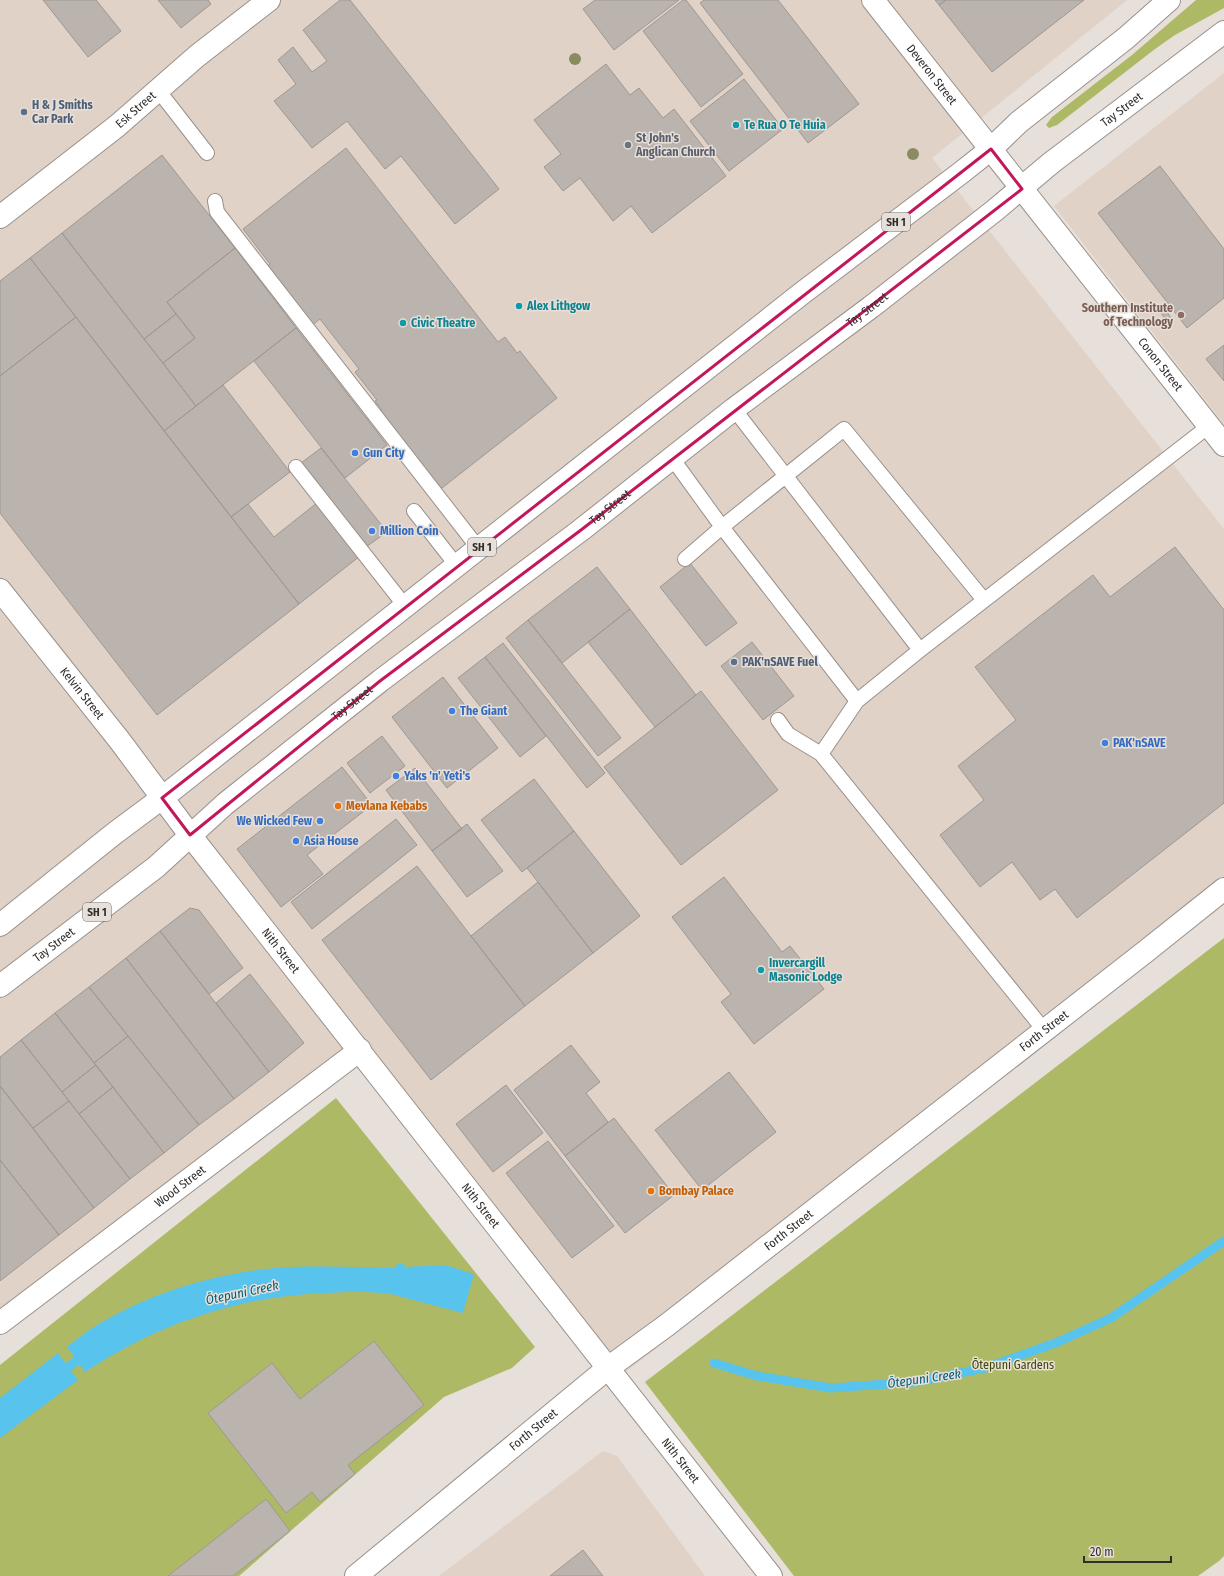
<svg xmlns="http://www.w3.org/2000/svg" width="1224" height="1576" viewBox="0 0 1224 1576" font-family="'Fira Sans Condensed',sans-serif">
  <rect width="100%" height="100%" fill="#e7dfd9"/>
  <path fill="#e0d2c7" d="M 0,0 L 1127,0 L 932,158 L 1224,529 L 1224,905 L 613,1382 L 350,1045 L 0,1308 Z
    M 1224,73 L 1224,424 L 1054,206 Z
    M 603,1451 L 617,1456 L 705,1576 L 439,1576 Z"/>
  <path fill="#aeb965" d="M 1196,0 L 1224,0 L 1224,8 L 1175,35 L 1155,49 L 1057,125 L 1049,128 L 1046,125 L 1052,117 L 1132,55 Z
    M 1224,938 L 1224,1556 L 1219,1561 L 1198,1576 L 794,1576 L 645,1382 Z
    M 336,1098 L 535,1347 L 512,1368 L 444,1397 L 239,1576 L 0,1576 L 0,1365 Z"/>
  <path fill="#58c3ed" d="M 402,1263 L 406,1267 L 445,1265 L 474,1274 L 463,1313 C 446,1309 430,1304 413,1300 C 405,1298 397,1295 390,1294 C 368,1291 348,1292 326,1293 C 239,1296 157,1324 85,1372 L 67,1347 C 76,1340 84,1333 94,1327 C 147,1294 212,1274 275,1268 C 314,1265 355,1267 394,1268 L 398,1264 Z
    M 58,1353 L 78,1380 L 0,1438 L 0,1398 Z"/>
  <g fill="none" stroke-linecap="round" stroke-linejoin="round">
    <path stroke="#58c3ed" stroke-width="9" d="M 714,1363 L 757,1376 L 831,1388 L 915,1382 L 985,1368 L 1058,1342 L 1111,1318 L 1224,1241
      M 58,1374 L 85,1355"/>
  </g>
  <path fill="#bbb4ae" stroke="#9e9792" d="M 43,0 L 96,0 L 121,31 L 88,57 Z
    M 158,0 L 208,0 L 211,4 L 181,28 Z
    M 340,0 L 350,0 L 499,189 L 455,224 L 401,156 L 385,169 L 347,121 L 312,148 L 274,101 L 296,84 L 278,60 L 293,47 L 312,72 L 327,61 L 303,30 Z
    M 595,0 L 679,0 L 614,50 L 583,9 Z
    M 683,0 L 686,0 L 743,74 L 701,107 L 643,31 Z
    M 704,0 L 778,0 L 859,104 L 808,143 L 700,3 Z
    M 935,0 L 946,0 L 939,5 Z
    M 946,0 L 1084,0 L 992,72 L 939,5 Z
    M 606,64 L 630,95 L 639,88 L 663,118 L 674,109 L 726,176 L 652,233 L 631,206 L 613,221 L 580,178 L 563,191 L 544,167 L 561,154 L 534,120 Z
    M 744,79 L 783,129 L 729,171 L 690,121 Z
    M 346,148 L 498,342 L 505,337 L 517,353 L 520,351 L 557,398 L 433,495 L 379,413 L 382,410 L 375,401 L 377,400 L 355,372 L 359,369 L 320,319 L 311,326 L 265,268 L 270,264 L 243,229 Z
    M 162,155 L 235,248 L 167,302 L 176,314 L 144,339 L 62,233 Z
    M 1160,166 L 1224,249 L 1224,298 L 1187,328 L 1098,213 Z
    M 62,233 L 196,406 L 164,431 L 30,258 Z
    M 235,248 L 296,328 L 196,406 L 163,363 L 195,338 L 167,302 Z
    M 30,258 L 76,317 L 0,376 L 0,281 Z
    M 1164,308 L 1171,318 L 1167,321 L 1160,312 Z
    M 176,314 L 195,338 L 163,363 L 144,339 Z
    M 76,317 L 299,604 L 157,715 L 0,513 L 0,376 Z
    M 296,328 L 387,445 L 345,478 L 254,361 Z
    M 1224,345 L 1224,381 L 1206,359 Z
    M 223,385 L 290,472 L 231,517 L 164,431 Z
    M 321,448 L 387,532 L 366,547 L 301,463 Z
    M 318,502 L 360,556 L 299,604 L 231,517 L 248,504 L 274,537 Z
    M 1175,547 L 1224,610 L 1224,803 L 1077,918 L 1055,889 L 1040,900 L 1012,862 L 980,887 L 940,835 L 984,800 L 958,766 L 1016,720 L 975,667 L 1093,575 L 1110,597 Z
    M 690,563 L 737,623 L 706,646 L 660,587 Z
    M 597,567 L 630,609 L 562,663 L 528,620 Z
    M 630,609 L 696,695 L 655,727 L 588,642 Z
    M 528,620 L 621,738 L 598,756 L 506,638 Z
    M 752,642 L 794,696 L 763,720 L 721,666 Z
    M 503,643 L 605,773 L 587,788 L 485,657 Z
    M 485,657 L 546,736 L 520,757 L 458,678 Z
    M 443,677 L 498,748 L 447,788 L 392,717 Z
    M 701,691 L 778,790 L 681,865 L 604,767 Z
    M 382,736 L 405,766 L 370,793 L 347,763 Z
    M 342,767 L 372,805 L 307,855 L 323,874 L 281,907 L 237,849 Z
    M 415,768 L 462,829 L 432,851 L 386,790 Z
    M 534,779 L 574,831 L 522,872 L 481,820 Z
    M 396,819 L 417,845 L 312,929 L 291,902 Z
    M 467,824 L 503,871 L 467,897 L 432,851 Z
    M 574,831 L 640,916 L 593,953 L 527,868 Z
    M 417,866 L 525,1006 L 431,1080 L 322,940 Z
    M 724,877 L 782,952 L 790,946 L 824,989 L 754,1044 L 721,1002 L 731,994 L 672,917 Z
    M 538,882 L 593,953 L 525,1006 L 471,936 Z
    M 190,908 L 199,910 L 243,968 L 209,994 L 160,931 Z
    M 160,931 L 269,1072 L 234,1099 L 126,958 Z
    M 126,958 L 234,1099 L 199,1125 L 89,987 Z
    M 250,974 L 304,1043 L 269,1072 L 216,1003 Z
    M 89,987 L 128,1036 L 94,1063 L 55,1013 Z
    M 55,1013 L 96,1065 L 62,1092 L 21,1040 Z
    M 128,1036 L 199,1125 L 164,1153 L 94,1063 Z
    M 21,1040 L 69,1101 L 33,1128 L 0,1086 L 0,1057 Z
    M 571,1045 L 600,1082 L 586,1093 L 608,1122 L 565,1156 L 514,1090 Z
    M 96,1065 L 113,1087 L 79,1114 L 62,1092 Z
    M 729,1072 L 776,1132 L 702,1190 L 655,1130 Z
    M 506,1085 L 543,1133 L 493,1172 L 456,1124 Z
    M 0,1086 L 94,1208 L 59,1235 L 0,1160 Z
    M 113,1087 L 164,1153 L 130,1179 L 79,1114 Z
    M 69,1101 L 130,1179 L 94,1208 L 33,1128 Z
    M 614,1118 L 674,1195 L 625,1233 L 565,1156 Z
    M 548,1141 L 614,1226 L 572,1258 L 506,1173 Z
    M 0,1160 L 59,1235 L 0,1281 Z
    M 374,1341 L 424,1405 L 348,1465 L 355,1474 L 320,1502 L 312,1492 L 286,1513 L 208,1413 L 272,1363 L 300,1399 Z
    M 266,1499 L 290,1531 L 233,1576 L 168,1576 Z
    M 583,1550 L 603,1576 L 550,1576 Z"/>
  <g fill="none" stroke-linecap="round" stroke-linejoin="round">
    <defs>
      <path id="lane" d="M 158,90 L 207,153
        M 215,201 L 217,212 L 479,549
        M 734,409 L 920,650
        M 672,458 L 722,527 L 857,701 L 821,754 L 1044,1030
        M 296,467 L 405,606
        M 414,511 L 457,566
        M 685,559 L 722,527 L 844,429 L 984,600
        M 857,701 L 920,650 L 1209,426
        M 778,720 L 788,734 L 821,754"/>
      <g id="street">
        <path id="s1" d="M 0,217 L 117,126 L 197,56 L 269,0"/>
        <path id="s2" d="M 190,835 L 771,1576"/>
        <path id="s3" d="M 0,1323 L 360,1050"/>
        <path id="s4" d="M 356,1576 L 608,1368 L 667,1325 L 1145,952 L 1224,889"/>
      </g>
      <g id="secondary">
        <path id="s5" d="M 873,0 L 1224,445"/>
        <path id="s6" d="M 0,590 L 120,741 L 190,835"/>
      </g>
      <g id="highway">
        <path d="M 0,925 L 115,833 L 162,798 L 801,294 L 962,172 L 991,149 L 1019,122 L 1126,38 L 1169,0"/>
        <path id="s7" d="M 0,986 L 156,867 L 225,804 L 380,681 L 581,530 L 734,409 L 871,307 L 994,211 L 1051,163 L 1224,32"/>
      </g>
    </defs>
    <use href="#lane" stroke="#98918c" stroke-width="16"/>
    <use href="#street" stroke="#98918c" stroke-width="24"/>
    <use href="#secondary" stroke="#98918c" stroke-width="24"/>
    <use href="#highway" stroke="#98918c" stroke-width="24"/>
    <use href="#lane" stroke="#fff" stroke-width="14"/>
    <use href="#street" stroke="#fff" stroke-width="22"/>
    <use href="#secondary" stroke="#fff" stroke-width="22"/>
    <use href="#highway" stroke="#fff" stroke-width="22"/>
  </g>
  <g fill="#8b8b62">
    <circle cx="575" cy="59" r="6"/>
    <circle cx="913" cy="154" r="6"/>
  </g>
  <path fill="none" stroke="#c2185b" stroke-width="3" stroke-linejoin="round" d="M 991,149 L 1022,189 L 581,530 L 380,681 L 190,835 L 162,798 Z"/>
  <g fill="#5c6f8a" stroke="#e7dfd9" stroke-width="1.5">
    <circle cx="24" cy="112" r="4"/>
    <circle cx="734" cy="662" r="4"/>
  </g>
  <g fill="#0f9aa8" stroke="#e7dfd9" stroke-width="1.5">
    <circle cx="736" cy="125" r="4"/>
    <circle cx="519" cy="306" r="4"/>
    <circle cx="403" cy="323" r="4"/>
    <circle cx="761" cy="970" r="4"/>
  </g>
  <circle fill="#6b7280" stroke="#e7dfd9" stroke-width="1.5" cx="628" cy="145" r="4"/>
  <circle fill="#8d6e63" stroke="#e7dfd9" stroke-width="1.5" cx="1181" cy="315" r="4"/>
  <g fill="#3f7fe0" stroke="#e7dfd9" stroke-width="1.5">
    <circle cx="355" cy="453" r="4"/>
    <circle cx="372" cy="531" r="4"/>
    <circle cx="452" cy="711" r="4"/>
    <circle cx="1105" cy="743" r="4"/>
    <circle cx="396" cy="776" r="4"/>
    <circle cx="320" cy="821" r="4"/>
    <circle cx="296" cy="841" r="4"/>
  </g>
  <g fill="#e8710a" stroke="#e7dfd9" stroke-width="1.5">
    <circle cx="338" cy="806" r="4"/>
    <circle cx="651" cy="1191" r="4"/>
  </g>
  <g text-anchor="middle" stroke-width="3" stroke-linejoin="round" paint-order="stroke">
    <g fill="#e7dfd9" stroke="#67625f" stroke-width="1">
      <rect x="882" y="213" width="28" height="18" rx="3"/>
      <rect x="468" y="538" width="28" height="18" rx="3"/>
      <rect x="83" y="903" width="28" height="18" rx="3"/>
    </g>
    <g font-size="11" font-weight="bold" fill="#302d2b">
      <text x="896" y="226">SH 1</text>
      <text x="482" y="551">SH 1</text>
      <text x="97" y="916">SH 1</text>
    </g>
    <g font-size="12" fill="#302d2b" stroke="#e7dfd9">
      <text dy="4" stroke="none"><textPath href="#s5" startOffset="95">Deveron Street</textPath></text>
      <text dy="4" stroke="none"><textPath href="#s1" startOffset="173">Esk Street</textPath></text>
      <text dy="4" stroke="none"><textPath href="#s7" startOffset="1424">Tay Street</textPath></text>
      <text dy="4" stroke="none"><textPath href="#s7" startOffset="1100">Tay Street</textPath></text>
      <text dy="4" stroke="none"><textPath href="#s5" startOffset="464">Conon Street</textPath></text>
      <text dy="4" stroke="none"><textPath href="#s7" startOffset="776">Tay Street</textPath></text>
      <text dy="4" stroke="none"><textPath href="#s6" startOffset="132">Kelvin Street</textPath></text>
      <text dy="4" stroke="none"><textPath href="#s7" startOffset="452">Tay Street</textPath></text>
      <text dy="4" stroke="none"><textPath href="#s7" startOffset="68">Tay Street</textPath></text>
      <text dy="4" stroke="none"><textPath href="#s2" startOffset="147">Nith Street</textPath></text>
      <text dy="4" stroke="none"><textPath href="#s4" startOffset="878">Forth Street</textPath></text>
      <text dy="4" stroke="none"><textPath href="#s3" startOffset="226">Wood Street</textPath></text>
      <text dy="4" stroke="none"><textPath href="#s2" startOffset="471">Nith Street</textPath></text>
      <text dy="4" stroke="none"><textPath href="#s4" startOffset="554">Forth Street</textPath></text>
      <text dy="4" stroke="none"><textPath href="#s4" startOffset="230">Forth Street</textPath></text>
      <text dy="4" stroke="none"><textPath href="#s2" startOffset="795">Nith Street</textPath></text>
    </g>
    <g font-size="12" font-weight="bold" fill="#4e5e75" stroke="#e7dfd9" text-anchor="start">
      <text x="32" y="109">H &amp; J Smiths<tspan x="32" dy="14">Car Park</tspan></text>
      <text x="742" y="666">PAK'nSAVE Fuel</text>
    </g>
    <g font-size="12" font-weight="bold" fill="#0d838f" stroke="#e7dfd9" text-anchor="start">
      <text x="744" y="129">Te Rua O Te Huia</text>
      <text x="527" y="310">Alex Lithgow</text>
      <text x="411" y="327">Civic Theatre</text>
      <text x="769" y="967">Invercargill<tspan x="769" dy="14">Masonic Lodge</tspan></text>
    </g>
    <g font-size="12" font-weight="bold" fill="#5b616d" stroke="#e7dfd9" text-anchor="start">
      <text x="636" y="142">St John's<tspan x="636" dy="14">Anglican Church</tspan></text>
    </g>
    <g font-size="12" font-weight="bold" fill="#785e54" stroke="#e7dfd9" text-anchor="end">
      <text x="1173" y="312">Southern Institute<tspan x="1173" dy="14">of Technology</tspan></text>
    </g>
    <g font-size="12" font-weight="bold" fill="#366cbe" stroke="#e7dfd9" text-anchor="start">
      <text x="363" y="457">Gun City</text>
      <text x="380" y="535">Million Coin</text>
      <text x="460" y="715">The Giant</text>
      <text x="1113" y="747">PAK'nSAVE</text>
      <text x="404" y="780">Yaks 'n' Yeti's</text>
      <text x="312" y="825" text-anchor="end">We Wicked Few</text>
      <text x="304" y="845">Asia House</text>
    </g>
    <g font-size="12" font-weight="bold" fill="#c56008" stroke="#e7dfd9" text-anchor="start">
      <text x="346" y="810">Mevlana Kebabs</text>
      <text x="659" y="1195">Bombay Palace</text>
    </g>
    <g font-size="12" fill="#404600" stroke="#e7dfd9">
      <text x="1013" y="1369">Ōtepuni Gardens</text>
    </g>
    <g font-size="13" font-style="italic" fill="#015f7a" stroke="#e7dfd9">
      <text transform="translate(242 1292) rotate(-12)" y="5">Ōtepuni Creek</text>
      <text transform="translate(924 1378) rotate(-8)" y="5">Ōtepuni Creek</text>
    </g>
  </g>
  <path d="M1084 1556v6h87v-6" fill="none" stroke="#302d2b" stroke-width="2"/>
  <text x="1090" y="1556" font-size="12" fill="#302d2b" stroke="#e7dfd9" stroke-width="3" paint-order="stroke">20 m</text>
</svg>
